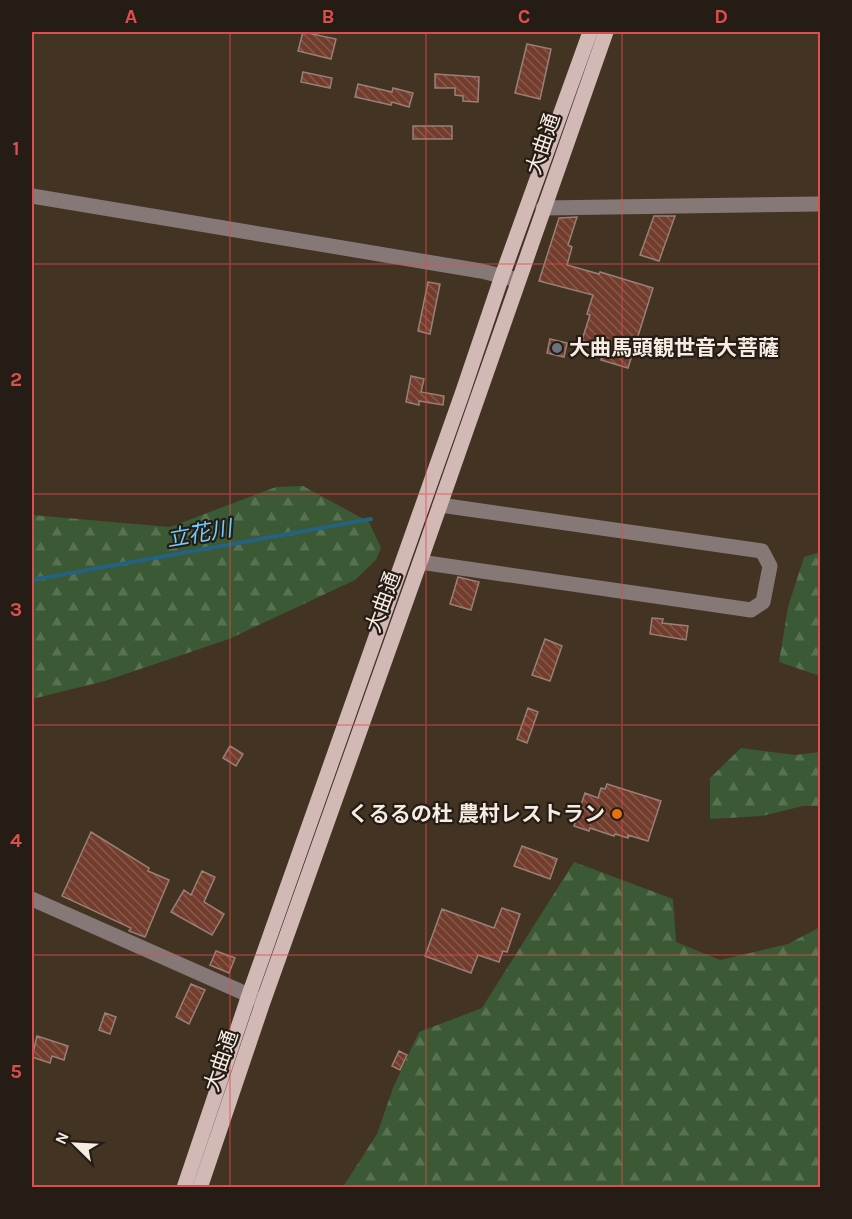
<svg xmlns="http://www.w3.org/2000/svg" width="852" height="1219" viewBox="0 0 852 1219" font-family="Karla,'Noto Sans JP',sans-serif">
  <defs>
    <pattern id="forest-firs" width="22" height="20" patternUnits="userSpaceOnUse" patternTransform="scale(1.5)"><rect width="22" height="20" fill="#3b5934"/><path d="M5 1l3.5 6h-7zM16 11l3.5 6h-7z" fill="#587151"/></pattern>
    <pattern id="building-back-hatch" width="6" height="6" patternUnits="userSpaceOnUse" patternTransform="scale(1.5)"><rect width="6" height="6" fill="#723d2c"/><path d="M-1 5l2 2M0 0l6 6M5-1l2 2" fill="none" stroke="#87594a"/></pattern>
  </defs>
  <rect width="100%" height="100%" fill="#433323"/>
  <path fill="url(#forest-firs)" d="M 303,486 L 369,522 L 381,548 L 376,560 L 355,580 L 229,639 L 105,681 L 32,699 L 32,515 L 170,527 L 276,487 Z
    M 820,552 L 820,676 L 779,662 L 788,607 L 804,557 Z
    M 741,748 L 795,755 L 820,752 L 820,806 L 803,806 L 762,816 L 710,819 L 710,778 Z
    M 574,862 L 673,899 L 676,942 L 720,960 L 788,944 L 820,927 L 820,1187 L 343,1187 L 377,1134 L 393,1088 L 419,1032 L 482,1008 Z"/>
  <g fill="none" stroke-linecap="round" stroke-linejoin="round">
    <path stroke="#236280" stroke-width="4" d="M 32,580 L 371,519"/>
  </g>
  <path fill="url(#building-back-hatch)" stroke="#9a7f77" stroke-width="1.5" d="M 303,32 L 336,39 L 331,59 L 298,51 Z
    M 527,44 L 551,49 L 540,99 L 515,93 Z
    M 303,72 L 332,78 L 330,88 L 301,82 Z
    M 435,74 L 479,77 L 478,102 L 463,101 L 463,96 L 455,95 L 455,88 L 435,88 Z
    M 358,84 L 392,92 L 393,88 L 413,93 L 409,107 L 392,102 L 391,105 L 355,97 Z
    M 413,126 L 452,126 L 452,139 L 413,139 Z
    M 654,216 L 675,216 L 659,261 L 640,255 Z
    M 577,217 L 568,245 L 572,247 L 567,265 L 599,274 L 600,272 L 653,288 L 628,368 L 601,360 L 605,347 L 582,340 L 590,315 L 587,314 L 593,295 L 539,281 L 559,218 Z
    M 428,282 L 440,284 L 430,334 L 418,331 Z
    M 550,339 L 567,343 L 564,357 L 547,353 Z
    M 411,376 L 424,379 L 421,392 L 444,396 L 443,405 L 419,401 L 419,405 L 406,402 Z
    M 458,577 L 479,582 L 471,610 L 450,604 Z
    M 652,618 L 663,619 L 662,623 L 688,626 L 686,640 L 650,634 Z
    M 545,639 L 562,646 L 550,681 L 532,675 Z
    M 528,708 L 538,712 L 527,743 L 517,739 Z
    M 230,746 L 243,754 L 236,766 L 223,758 Z
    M 607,784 L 661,801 L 648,841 L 628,835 L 628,838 L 615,834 L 614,836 L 590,828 L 589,831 L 574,826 L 585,793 L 598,798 L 601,788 L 605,789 Z
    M 91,832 L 149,868 L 148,871 L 169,880 L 145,937 L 129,931 L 131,928 L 62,896 Z
    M 522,846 L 557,859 L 550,879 L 514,866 Z
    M 202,871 L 215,877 L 204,902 L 224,914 L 212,935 L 171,912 L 184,890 L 191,895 Z
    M 502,908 L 520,914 L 507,952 L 503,951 L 499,962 L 478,955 L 471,973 L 425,956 L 442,909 L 494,928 Z
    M 216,951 L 235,958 L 229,973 L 210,965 Z
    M 191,984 L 205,990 L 189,1024 L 176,1017 Z
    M 105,1013 L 116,1017 L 110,1034 L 99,1030 Z
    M 37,1036 L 68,1046 L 64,1060 L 52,1056 L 50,1063 L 32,1057 Z
    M 399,1051 L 407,1055 L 400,1070 L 392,1066 Z"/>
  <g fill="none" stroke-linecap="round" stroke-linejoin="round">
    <path stroke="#857877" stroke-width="15" d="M 32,196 L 481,271 L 518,280
      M 543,208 L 820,204
      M 420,562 L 751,610 L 763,602 L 770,566 L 762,551 L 440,505
      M 32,899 L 260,1000"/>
    <path stroke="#d3b9b6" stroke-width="15" d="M 184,1188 L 249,995 L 462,394 L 502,276 L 590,32
      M 200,1188 L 263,1002 L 420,562 L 606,32"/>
  </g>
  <path fill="none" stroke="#dd4f4d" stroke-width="1.5" stroke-opacity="0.55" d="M 230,32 L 230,1188M 426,32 L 426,1188M 622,32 L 622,1188M 32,264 L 820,264M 32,494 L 820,494M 32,725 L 820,725M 32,955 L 820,955"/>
  <circle fill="#6b7280" stroke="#241c15" stroke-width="2" cx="557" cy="348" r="6"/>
  <circle fill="#e8710a" stroke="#241c15" stroke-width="2" cx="617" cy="814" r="6"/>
  <g text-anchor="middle" stroke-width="4.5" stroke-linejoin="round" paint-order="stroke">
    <g font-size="21" fill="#f7ece2" stroke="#241c15">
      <text transform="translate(543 144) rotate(-71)" y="7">大曲通</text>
      <text transform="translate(383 602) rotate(-70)" y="7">大曲通</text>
      <text transform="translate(221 1061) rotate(-71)" y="7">大曲通</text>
    </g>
    <g font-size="21" font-weight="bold" fill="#f7ece2" stroke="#241c15" text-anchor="start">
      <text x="569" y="355">大曲馬頭観世音大菩薩</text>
      <text x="605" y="821" text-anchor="end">くるるの杜 農村レストラン</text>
    </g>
    <g font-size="22" font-style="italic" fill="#70ccfa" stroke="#241c15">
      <text transform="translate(199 533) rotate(-10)" y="8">立花川</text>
    </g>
  </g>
  <rect width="852" height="1219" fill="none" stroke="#241c15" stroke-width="66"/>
  <g transform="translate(75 1144) rotate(294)" stroke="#241c15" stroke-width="4.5" paint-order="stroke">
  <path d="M0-4.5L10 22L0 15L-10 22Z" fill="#f7ece2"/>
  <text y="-9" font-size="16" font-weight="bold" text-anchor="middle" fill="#f7ece2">N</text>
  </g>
  <rect x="33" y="33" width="786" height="1153" fill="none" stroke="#dd4f4d" stroke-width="2"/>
  <g font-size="20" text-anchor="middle" font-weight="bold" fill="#dd4f4d">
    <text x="131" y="23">A</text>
    <text x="328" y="23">B</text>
    <text x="524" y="23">C</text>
    <text x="721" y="23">D</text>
    <text x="16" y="155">1</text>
    <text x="16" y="386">2</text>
    <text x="16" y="616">3</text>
    <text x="16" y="847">4</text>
    <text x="16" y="1078">5</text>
  </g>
</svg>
